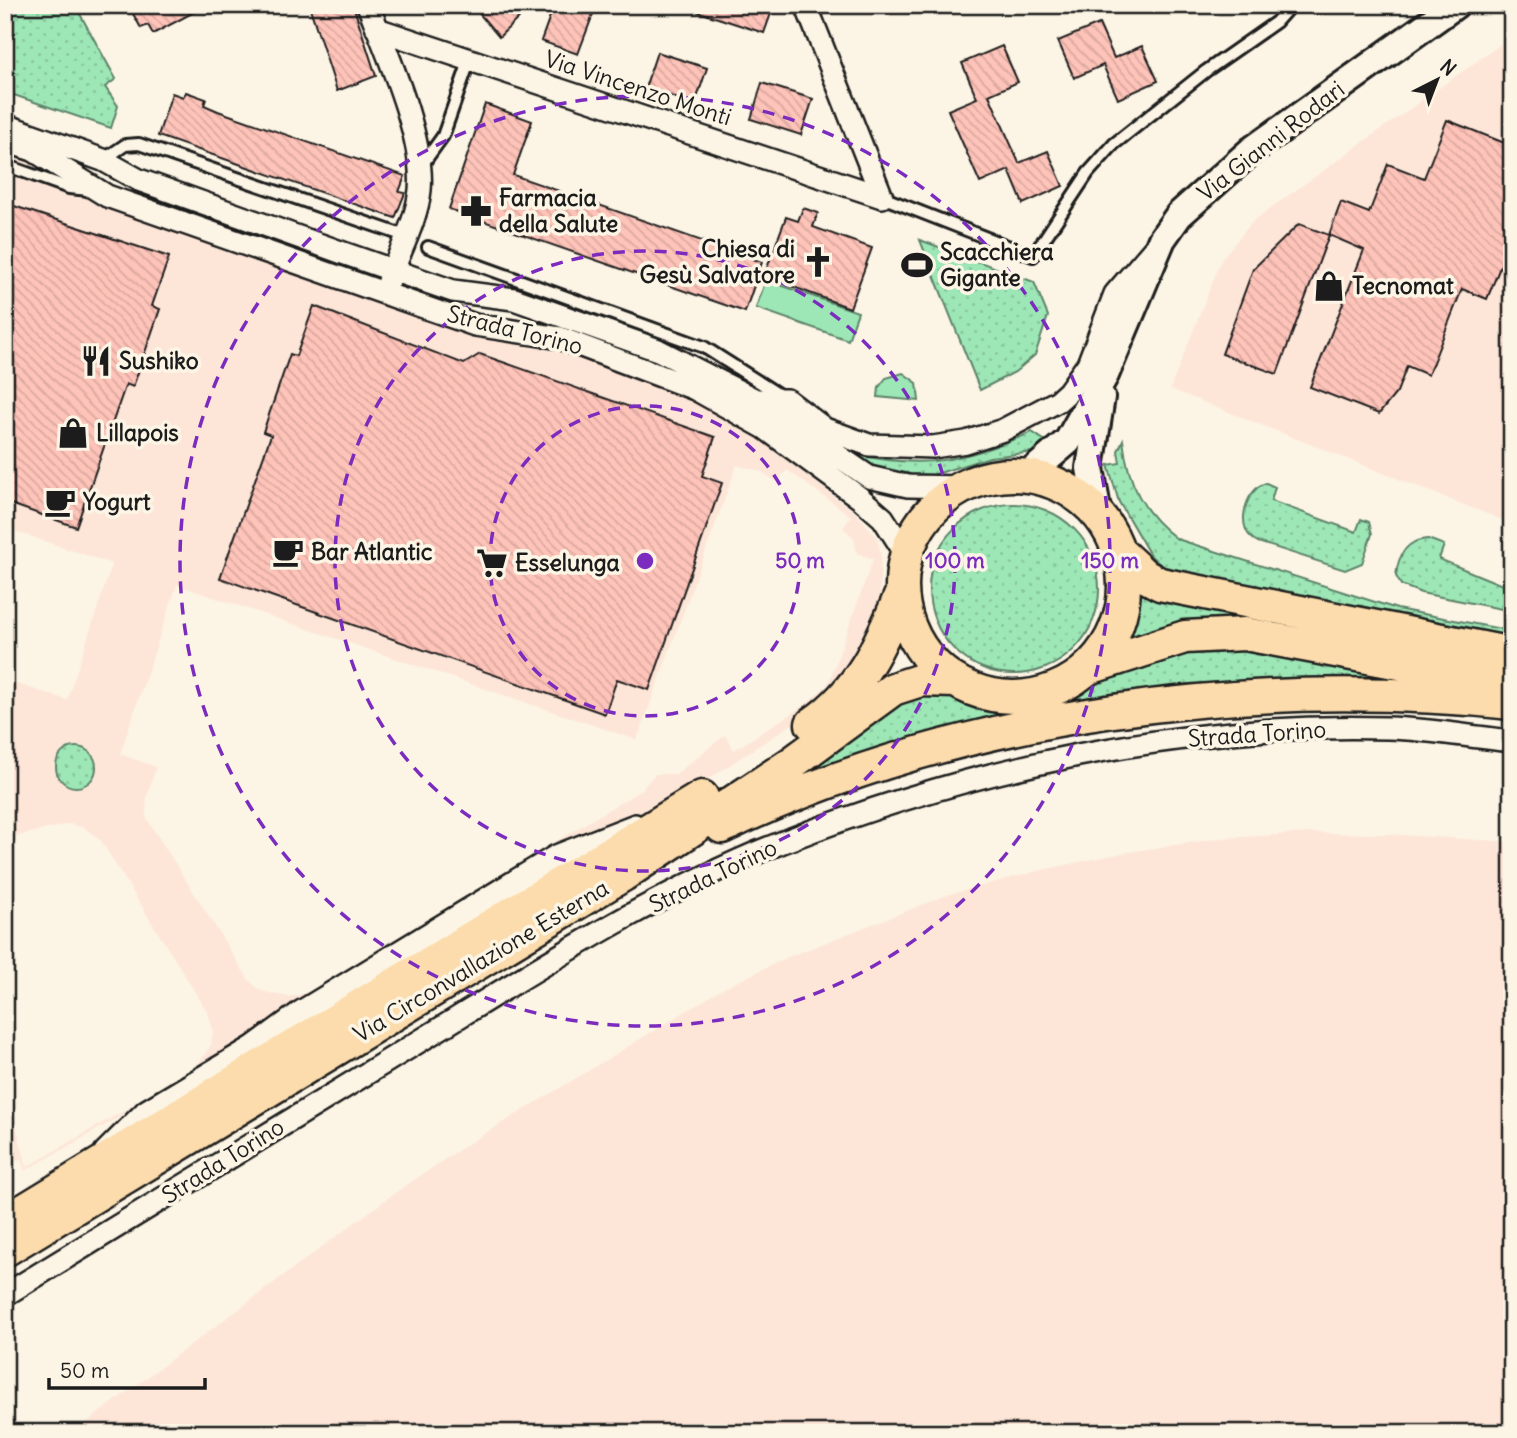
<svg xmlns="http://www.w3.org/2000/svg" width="1517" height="1438" viewBox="0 0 1517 1438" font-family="Delius,sans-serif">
  <defs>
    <pattern id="grass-dots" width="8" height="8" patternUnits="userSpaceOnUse" patternTransform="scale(1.75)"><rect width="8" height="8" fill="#9de7b6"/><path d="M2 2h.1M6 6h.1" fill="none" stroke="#87c69c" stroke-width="1.8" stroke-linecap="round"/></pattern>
    <pattern id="building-back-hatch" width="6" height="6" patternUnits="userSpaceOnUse" patternTransform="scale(1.75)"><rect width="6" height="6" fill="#fec3b9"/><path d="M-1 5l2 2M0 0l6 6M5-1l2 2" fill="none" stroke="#d9a79e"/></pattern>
  </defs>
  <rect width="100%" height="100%" fill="#fcf5e5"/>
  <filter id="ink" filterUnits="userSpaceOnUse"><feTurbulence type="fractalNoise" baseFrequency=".0143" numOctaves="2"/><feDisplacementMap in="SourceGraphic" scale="14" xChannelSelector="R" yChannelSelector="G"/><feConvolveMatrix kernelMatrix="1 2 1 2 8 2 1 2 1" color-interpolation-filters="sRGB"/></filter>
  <g filter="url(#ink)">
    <path fill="#fde6d8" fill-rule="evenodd" d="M 1512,36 L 1512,524 L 1170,389 L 1222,258 L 1254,220 Z
      M 5,152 L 705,398 L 856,513 L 877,537 L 881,554 L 880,602 L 870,634 L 857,660 L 809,713 L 695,788 L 25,1171 L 21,1160 L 5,1164 L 5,1083 L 27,1167 L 194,1070 L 211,1045 L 213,1030 L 208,1013 L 101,841 L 85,828 L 69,824 L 5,839 L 5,680 L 67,700 L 112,564 L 5,528 ZM 737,465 L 762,472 L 777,482 L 787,470 L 851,516 L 843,528 L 854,538 L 857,553 L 873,559 L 828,685 L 803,706 L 734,750 L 725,735 L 676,774 L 655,774 L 641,790 L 304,994 L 288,997 L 261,991 L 249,980 L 146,817 L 147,796 L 156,767 L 120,754 L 177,585 L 637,740 Z
      M 1310,833 L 1389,834 L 1512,842 L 1512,1433 L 72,1433 L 396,1192 L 463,1147 L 724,988 L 788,957 L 947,895 L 1037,871 L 1122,853 L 1221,838 Z"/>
    <path fill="url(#grass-dots)" stroke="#5c8269" stroke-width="2" d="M 5,5 L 75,5 L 116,79 L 105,87 L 118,106 L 111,128 L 5,92 Z
      M 920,240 L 1034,282 L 1048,316 L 1035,355 L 1015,372 L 980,390 Z
      M 1032,432 L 1053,446 L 1043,451 L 990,457 L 917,480 L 867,469 L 848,453 C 923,470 962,462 1032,432 Z
      M 1123,440 C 1128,483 1142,513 1177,539 L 1397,609 L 1512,631 L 1512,637 L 1179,573 L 1163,567 L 1150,555 L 1119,502 L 1108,465 L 1120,463 L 1118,451 Z
      M 1266,483 L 1275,487 L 1271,501 L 1356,532 L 1361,519 L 1369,522 L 1372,534 L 1362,563 L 1345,570 L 1258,542 C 1233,531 1245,489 1266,483 Z
      M929 589a85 85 0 1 1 170 0a85 85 0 1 1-170 0Z
      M 1428,539 L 1444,545 L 1439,559 L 1512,589 L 1512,611 L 1421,593 L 1401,585 L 1396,576 C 1398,555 1406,540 1428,539 Z
      M 1140,591 L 1167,602 L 1277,622 L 1277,625 L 1163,628 L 1129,638 Z
      M 1234,642 L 1431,686 L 1293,683 L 747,804 L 891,701 L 940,692 L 983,709 L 1006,713 L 1033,710 L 1060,702 L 1121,667 Z
      M56 767a20 20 0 1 1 40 0a20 20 0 1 1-40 0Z"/>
    <path fill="#9de7b6" stroke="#5c8269" stroke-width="2" d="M 766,280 L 858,312 L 848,340 L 756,308 Z
      M 903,373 L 917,383 L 919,401 L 878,397 L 879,387 L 886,378 Z"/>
    <path fill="url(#building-back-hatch)" stroke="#1c1c1c" stroke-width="2" d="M 128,5 L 207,5 L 153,34 L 148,25 L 141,28 Z
      M 309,5 L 353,5 L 376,76 L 337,91 Z
      M 472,5 L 532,5 L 499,37 Z
      M 554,5 L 570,5 L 593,14 L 578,54 L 541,41 Z
      M 690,5 L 774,5 L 764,33 L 690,9 Z
      M 1099,24 L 1114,58 L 1142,46 L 1158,81 L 1118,99 L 1103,65 L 1074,78 L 1058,41 Z
      M 1002,46 L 1018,82 L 989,95 L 1019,163 L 1048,151 L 1063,186 L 1023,204 L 1009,170 L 980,183 L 948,110 L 977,98 L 962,63 Z
      M 657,52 L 707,68 L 695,104 L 645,88 Z
      M 762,83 L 813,99 L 801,135 L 751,119 Z
      M 186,92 L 206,99 L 204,105 L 218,111 L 405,176 L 399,192 L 405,193 L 395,218 L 158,136 L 172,93 L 183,97 Z
      M 485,104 L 532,121 L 513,175 L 762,262 L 745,312 L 449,209 Z
      M 1447,120 L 1512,146 L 1512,238 L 1487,299 L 1462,289 L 1428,375 L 1407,366 L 1397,392 L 1379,414 L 1310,387 L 1364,250 L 1329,235 L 1341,202 L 1369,213 L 1388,164 L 1424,178 Z
      M 5,203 L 169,257 L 152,306 L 160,309 L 133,387 L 126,384 L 76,527 L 5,502 Z
      M 803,208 L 818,213 L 813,227 L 872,248 L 850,308 L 764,276 L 786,217 L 798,221 Z
      M 1299,224 L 1329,235 L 1277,374 L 1222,354 L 1253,269 Z
      M 314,306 L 464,364 L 480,354 L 715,437 L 702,476 L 722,483 L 649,690 L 617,679 L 605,714 L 220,578 L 271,435 L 263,432 L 290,354 L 296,356 Z"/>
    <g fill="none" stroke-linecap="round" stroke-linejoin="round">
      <defs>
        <path id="service" d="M 103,160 L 125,145 L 139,144 L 405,236
          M 5,165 L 69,188 L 89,190
          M 422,165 L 443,136 L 470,59
          M 882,197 L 1033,256 L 1088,173 L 1114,144 L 1206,71 L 1276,22 L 1291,5
          M 428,247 L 704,347 L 781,396"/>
        <path id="minor" d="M 368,5 C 387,53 425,139 420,190 C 417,220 399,252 389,281
          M 806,5 L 882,197
          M 377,29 L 882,197
          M 5,125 L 103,160 L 139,180 L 346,254 L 453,291 L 514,299 L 658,350 L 756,400 L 869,477 L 908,486 L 963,487
          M 5,141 L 33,150 L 107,196 L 475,325 L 560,338 L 695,389 L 765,428 L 860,498 L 883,518 L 906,554
          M 756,400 L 787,400 L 825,429 L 869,445 L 933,447 L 966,442 L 1003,430 L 1058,401 L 1068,392 L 1088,364 L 1115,294 L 1153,250
          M 105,1152 L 146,1111 L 253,1047 L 302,1011 L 556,856 L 635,825
          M 5,1295 C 146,1208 287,1122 428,1036 C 542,966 658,891 783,842 C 975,767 1182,722 1388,728 C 1429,729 1471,737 1512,741"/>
        <path id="tertiary" d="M 1027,476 L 1068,441 L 1105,375 L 1162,239 L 1179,215 L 1252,150 L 1455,5
          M 1098,515 L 1090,468 L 1101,397"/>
        <path id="primary" d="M902 586a111 111 0 1 1 222 0a111 111 0 1 1-222 0Z
          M 1118,551 L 1145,576 L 1160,584 L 1512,654
          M 1089,668 L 1185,637 L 1245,634 L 1512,684
          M 812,724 C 861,690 880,645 902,592
          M 722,827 C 962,712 1249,676 1512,703
          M 5,1222 L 702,797
          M 5,1250 L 623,875 L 792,763 L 893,689 L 921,680 L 955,681"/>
      </defs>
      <use href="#service" stroke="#1c1c1c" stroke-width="16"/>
      <use href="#minor" stroke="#1c1c1c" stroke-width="26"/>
      <use href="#tertiary" stroke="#1c1c1c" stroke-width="32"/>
      <use href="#primary" stroke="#1c1c1c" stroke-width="37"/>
      <use href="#service" stroke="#fcf5e5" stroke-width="10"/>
      <use href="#minor" stroke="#fcf5e5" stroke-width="21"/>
      <use href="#tertiary" stroke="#fcf5e5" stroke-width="26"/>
      <use href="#primary" stroke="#fcdcac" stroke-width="32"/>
    </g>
  </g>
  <g fill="none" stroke="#7b2cbf" stroke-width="3.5" stroke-dasharray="12 9">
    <circle cx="645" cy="561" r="155"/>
    <circle cx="645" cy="561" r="310"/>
    <circle cx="645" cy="561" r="465"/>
  </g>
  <defs>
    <symbol id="pharmacy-bare" viewBox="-9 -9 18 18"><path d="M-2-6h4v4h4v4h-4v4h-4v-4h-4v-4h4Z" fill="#1c1c1c" stroke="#fcf5e5" stroke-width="2.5" paint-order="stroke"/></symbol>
    <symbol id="church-bare" viewBox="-9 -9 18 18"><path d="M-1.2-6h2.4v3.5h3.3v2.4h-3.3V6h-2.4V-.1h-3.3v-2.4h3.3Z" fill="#1c1c1c" stroke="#fcf5e5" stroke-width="2.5" paint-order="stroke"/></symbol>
    <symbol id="stadium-bare" viewBox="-9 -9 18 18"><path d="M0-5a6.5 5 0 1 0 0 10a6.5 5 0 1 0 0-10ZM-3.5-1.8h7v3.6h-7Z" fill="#1c1c1c" stroke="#fcf5e5" stroke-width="2.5" paint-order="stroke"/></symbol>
    <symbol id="shop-bare" viewBox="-9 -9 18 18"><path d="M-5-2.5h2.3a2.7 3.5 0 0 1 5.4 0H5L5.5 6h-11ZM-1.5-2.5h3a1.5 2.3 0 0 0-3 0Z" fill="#1c1c1c" stroke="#fcf5e5" stroke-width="2.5" paint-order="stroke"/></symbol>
    <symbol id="restaurant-bare" viewBox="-9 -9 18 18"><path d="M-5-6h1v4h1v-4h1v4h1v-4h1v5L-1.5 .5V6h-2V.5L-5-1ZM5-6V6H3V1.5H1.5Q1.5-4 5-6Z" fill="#1c1c1c" stroke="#fcf5e5" stroke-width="2.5" paint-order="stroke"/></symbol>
    <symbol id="cafe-bare" viewBox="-9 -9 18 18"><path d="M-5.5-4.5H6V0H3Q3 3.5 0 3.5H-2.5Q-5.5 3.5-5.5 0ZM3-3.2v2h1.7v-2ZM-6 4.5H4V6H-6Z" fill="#1c1c1c" stroke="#fcf5e5" stroke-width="2.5" paint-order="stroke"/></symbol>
    <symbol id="supermarket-bare" viewBox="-9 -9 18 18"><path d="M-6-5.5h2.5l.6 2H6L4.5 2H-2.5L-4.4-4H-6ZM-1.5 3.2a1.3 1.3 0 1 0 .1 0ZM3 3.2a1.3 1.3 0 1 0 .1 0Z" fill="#1c1c1c" stroke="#fcf5e5" stroke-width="2.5" paint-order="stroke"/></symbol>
  </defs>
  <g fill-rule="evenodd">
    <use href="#pharmacy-bare" x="454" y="189" width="44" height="44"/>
    <use href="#church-bare" x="796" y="240" width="44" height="44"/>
    <use href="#stadium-bare" x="895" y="243" width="44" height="44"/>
    <use href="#shop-bare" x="1307" y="264" width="44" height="44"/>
    <use href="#restaurant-bare" x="74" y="339" width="44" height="44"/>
    <use href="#shop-bare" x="51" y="411" width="44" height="44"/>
    <use href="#cafe-bare" x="38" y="480" width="44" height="44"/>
    <use href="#cafe-bare" x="266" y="530" width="44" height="44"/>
    <use href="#supermarket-bare" x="470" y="541" width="44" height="44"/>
  </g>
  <g text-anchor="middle" stroke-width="7" stroke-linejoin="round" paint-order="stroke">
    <g font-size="23" fill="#1c1c1c" stroke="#fcf5e5">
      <text transform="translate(638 88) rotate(18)" y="8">Via Vincenzo Monti</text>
      <text transform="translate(1271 141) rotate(-38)" y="8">Via Gianni Rodari</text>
      <text transform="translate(515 330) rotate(14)" y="8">Strada Torino</text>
      <text transform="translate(1257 734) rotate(-4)" y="8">Strada Torino</text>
      <text transform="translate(713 876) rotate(-26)" y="8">Strada Torino</text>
      <text transform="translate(481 961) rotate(-31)" y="8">Via Circonvallazione Esterna</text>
      <text transform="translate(223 1161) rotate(-32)" y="8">Strada Torino</text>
    </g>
    <g font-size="23" font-weight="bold" fill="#1c1c1c" stroke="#fcf5e5" text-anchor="start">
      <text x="499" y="206">Farmacia<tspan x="499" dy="26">della Salute</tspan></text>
      <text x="795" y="257" text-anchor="end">Chiesa di<tspan x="795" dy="26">Gesù Salvatore</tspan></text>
      <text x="940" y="260">Scacchiera<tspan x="940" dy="26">Gigante</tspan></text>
      <text x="1352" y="294">Tecnomat</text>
      <text x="119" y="369">Sushiko</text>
      <text x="96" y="441">Lillapois</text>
      <text x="83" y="510">Yogurt</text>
      <text x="311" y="560">Bar Atlantic</text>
      <text x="515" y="571">Esselunga</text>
    </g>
  </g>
  <circle cx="645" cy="561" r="10" fill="#7b2cbf" stroke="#fcf5e5" stroke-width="3.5"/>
  <g font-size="21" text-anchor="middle" font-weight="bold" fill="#7b2cbf" stroke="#fcf5e5" stroke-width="7" stroke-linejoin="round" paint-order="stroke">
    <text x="800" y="568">50 m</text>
    <text x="955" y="568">100 m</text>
    <text x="1110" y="568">150 m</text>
  </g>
  <rect width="1517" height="1438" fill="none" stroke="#fcf5e5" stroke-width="28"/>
  <rect x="14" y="14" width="1489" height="1410" fill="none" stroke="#1c1c1c" stroke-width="2.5" filter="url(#ink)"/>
  <g transform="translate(1437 80) rotate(42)" stroke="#fcf5e5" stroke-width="5" paint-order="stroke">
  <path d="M0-5L12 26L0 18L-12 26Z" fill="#1c1c1c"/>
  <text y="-10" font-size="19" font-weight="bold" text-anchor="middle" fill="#1c1c1c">N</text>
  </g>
  <path d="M49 1378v10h156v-10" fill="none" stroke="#1c1c1c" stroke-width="3.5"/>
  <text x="60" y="1378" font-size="21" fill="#1c1c1c" stroke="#fcf5e5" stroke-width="5" paint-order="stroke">50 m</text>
</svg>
